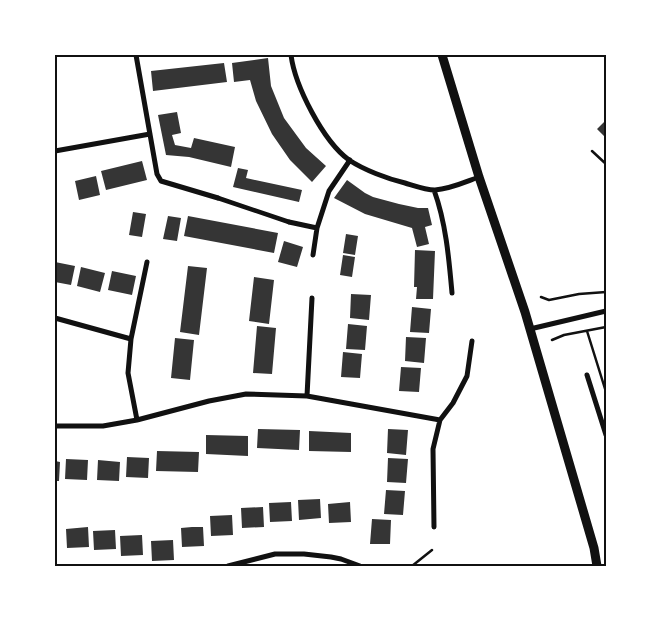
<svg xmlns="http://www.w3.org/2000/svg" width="661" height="621" viewBox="0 0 661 621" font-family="'Archivo Narrow',sans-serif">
  <rect width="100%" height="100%" fill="#fff"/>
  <path fill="#353535" d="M 268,58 L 271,86 L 284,118 L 306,148 L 326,166 L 312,182 L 290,160 L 272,134 L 256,101 L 250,80 L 234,82 L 232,63 Z
    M 224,63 L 227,82 L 153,91 L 151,71 Z
    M 177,112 L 181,133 L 172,135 L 175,145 L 191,148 L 194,138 L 235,147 L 231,167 L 189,157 L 166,155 L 158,115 Z
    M 606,120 L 606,138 L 597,129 Z
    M 142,161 L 147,180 L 106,190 L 101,171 Z
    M 238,168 L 248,170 L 246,178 L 302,190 L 299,202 L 233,187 Z
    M 96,176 L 100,195 L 79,200 L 75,181 Z
    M 347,180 L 365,193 L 373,197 L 399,204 L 418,208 L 428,208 L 432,225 L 425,227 L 429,244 L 417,247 L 412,228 L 365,214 L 334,198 Z
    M 133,212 L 146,214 L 142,237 L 129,235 Z
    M 168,216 L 181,218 L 177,241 L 163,239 Z
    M 188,216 L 278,233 L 274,253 L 184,236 Z
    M 346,234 L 358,236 L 355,255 L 343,253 Z
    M 284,241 L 303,247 L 297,267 L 278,262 Z
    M 415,250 L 435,251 L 433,299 L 416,299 L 417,287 L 414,287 Z
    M 343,255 L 355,257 L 352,277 L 340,275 Z
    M 55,262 L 75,266 L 71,285 L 55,282 Z
    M 188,266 L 207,268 L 199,335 L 180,332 Z
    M 81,267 L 105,273 L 100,292 L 77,286 Z
    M 112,271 L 136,276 L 132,295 L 108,290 Z
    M 254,277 L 274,280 L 269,324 L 249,321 Z
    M 351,294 L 371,295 L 369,320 L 350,318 Z
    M 412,307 L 431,309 L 429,333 L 410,332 Z
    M 348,324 L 367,326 L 365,350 L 346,349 Z
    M 257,326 L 276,328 L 272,374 L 253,373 Z
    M 406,337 L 426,338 L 424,363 L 405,361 Z
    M 175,338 L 194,340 L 190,380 L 171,378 Z
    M 343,352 L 362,354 L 360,378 L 341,377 Z
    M 401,367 L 421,368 L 419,392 L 399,391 Z
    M 258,429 L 300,430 L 299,450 L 257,448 Z
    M 388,429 L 408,430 L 406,455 L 387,453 Z
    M 309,431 L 351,433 L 351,452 L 309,451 Z
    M 206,435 L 248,436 L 248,456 L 206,454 Z
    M 157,451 L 199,452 L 198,472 L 156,471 Z
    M 127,457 L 149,458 L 148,478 L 126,477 Z
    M 388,458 L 408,459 L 406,483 L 387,482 Z
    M 66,459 L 88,460 L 87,480 L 65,479 Z
    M 98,460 L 120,462 L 119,481 L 97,480 Z
    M 55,461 L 60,462 L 59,481 L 55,481 Z
    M 386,490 L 405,491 L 403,515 L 384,514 Z
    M 320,499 L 321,518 L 299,520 L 298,500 Z
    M 291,502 L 292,521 L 270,522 L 269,503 Z
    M 350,502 L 351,522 L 329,523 L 328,504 Z
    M 263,507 L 264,527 L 242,528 L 241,508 Z
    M 232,515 L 233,535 L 211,536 L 210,516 Z
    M 372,519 L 391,520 L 390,544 L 370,544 Z
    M 88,527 L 89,547 L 67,548 L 66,529 Z
    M 192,527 L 203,527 L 204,546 L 182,547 L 181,528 Z
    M 115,530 L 116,549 L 94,550 L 93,531 Z
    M 142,535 L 143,555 L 121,556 L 120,536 Z
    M 173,540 L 174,560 L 152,561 L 151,541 Z"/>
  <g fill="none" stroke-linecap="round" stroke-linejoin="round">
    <path stroke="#111" stroke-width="2.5" d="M 592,151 L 606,164
      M 541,297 L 549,300 L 579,294 L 606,292
      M 587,331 L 606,392
      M 552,340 L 564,335 L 606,327
      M 412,566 L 432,550"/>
    <path stroke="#111" stroke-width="4.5" d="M 218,198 L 289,222"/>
    <path stroke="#111" stroke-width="5" d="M 136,55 L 157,174 L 161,181 L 218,198
      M 291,55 C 295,86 323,141 349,160 C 364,170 388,179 405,183 C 415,186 426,190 435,190 C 450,189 465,182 479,177
      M 55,151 L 150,134
      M 434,190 C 446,223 449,259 452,293
      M 289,222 L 317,228
      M 313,255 L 317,228 L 329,191 L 350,160
      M 55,318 L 131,339
      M 530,329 L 606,311
      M 587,375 L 606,435
      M 307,396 L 312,298
      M 137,420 L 128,373 L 131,339 L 147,262
      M 55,426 L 103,426 L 137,420 L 209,401 L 246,394 L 307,396 L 440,420
      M 434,527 L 433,449 L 440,420 L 453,403 L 467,376 L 472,341
      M 228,566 L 275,554 L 304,554 L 331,557 L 341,559 L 360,566"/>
    <path stroke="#111" stroke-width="9" d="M 442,55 L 479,177 L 525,312 L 594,548 L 597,566"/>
  </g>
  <rect width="661" height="621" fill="none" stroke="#ffffff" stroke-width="112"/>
  <rect x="56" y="56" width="549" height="509" fill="none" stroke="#111" stroke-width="2"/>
</svg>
